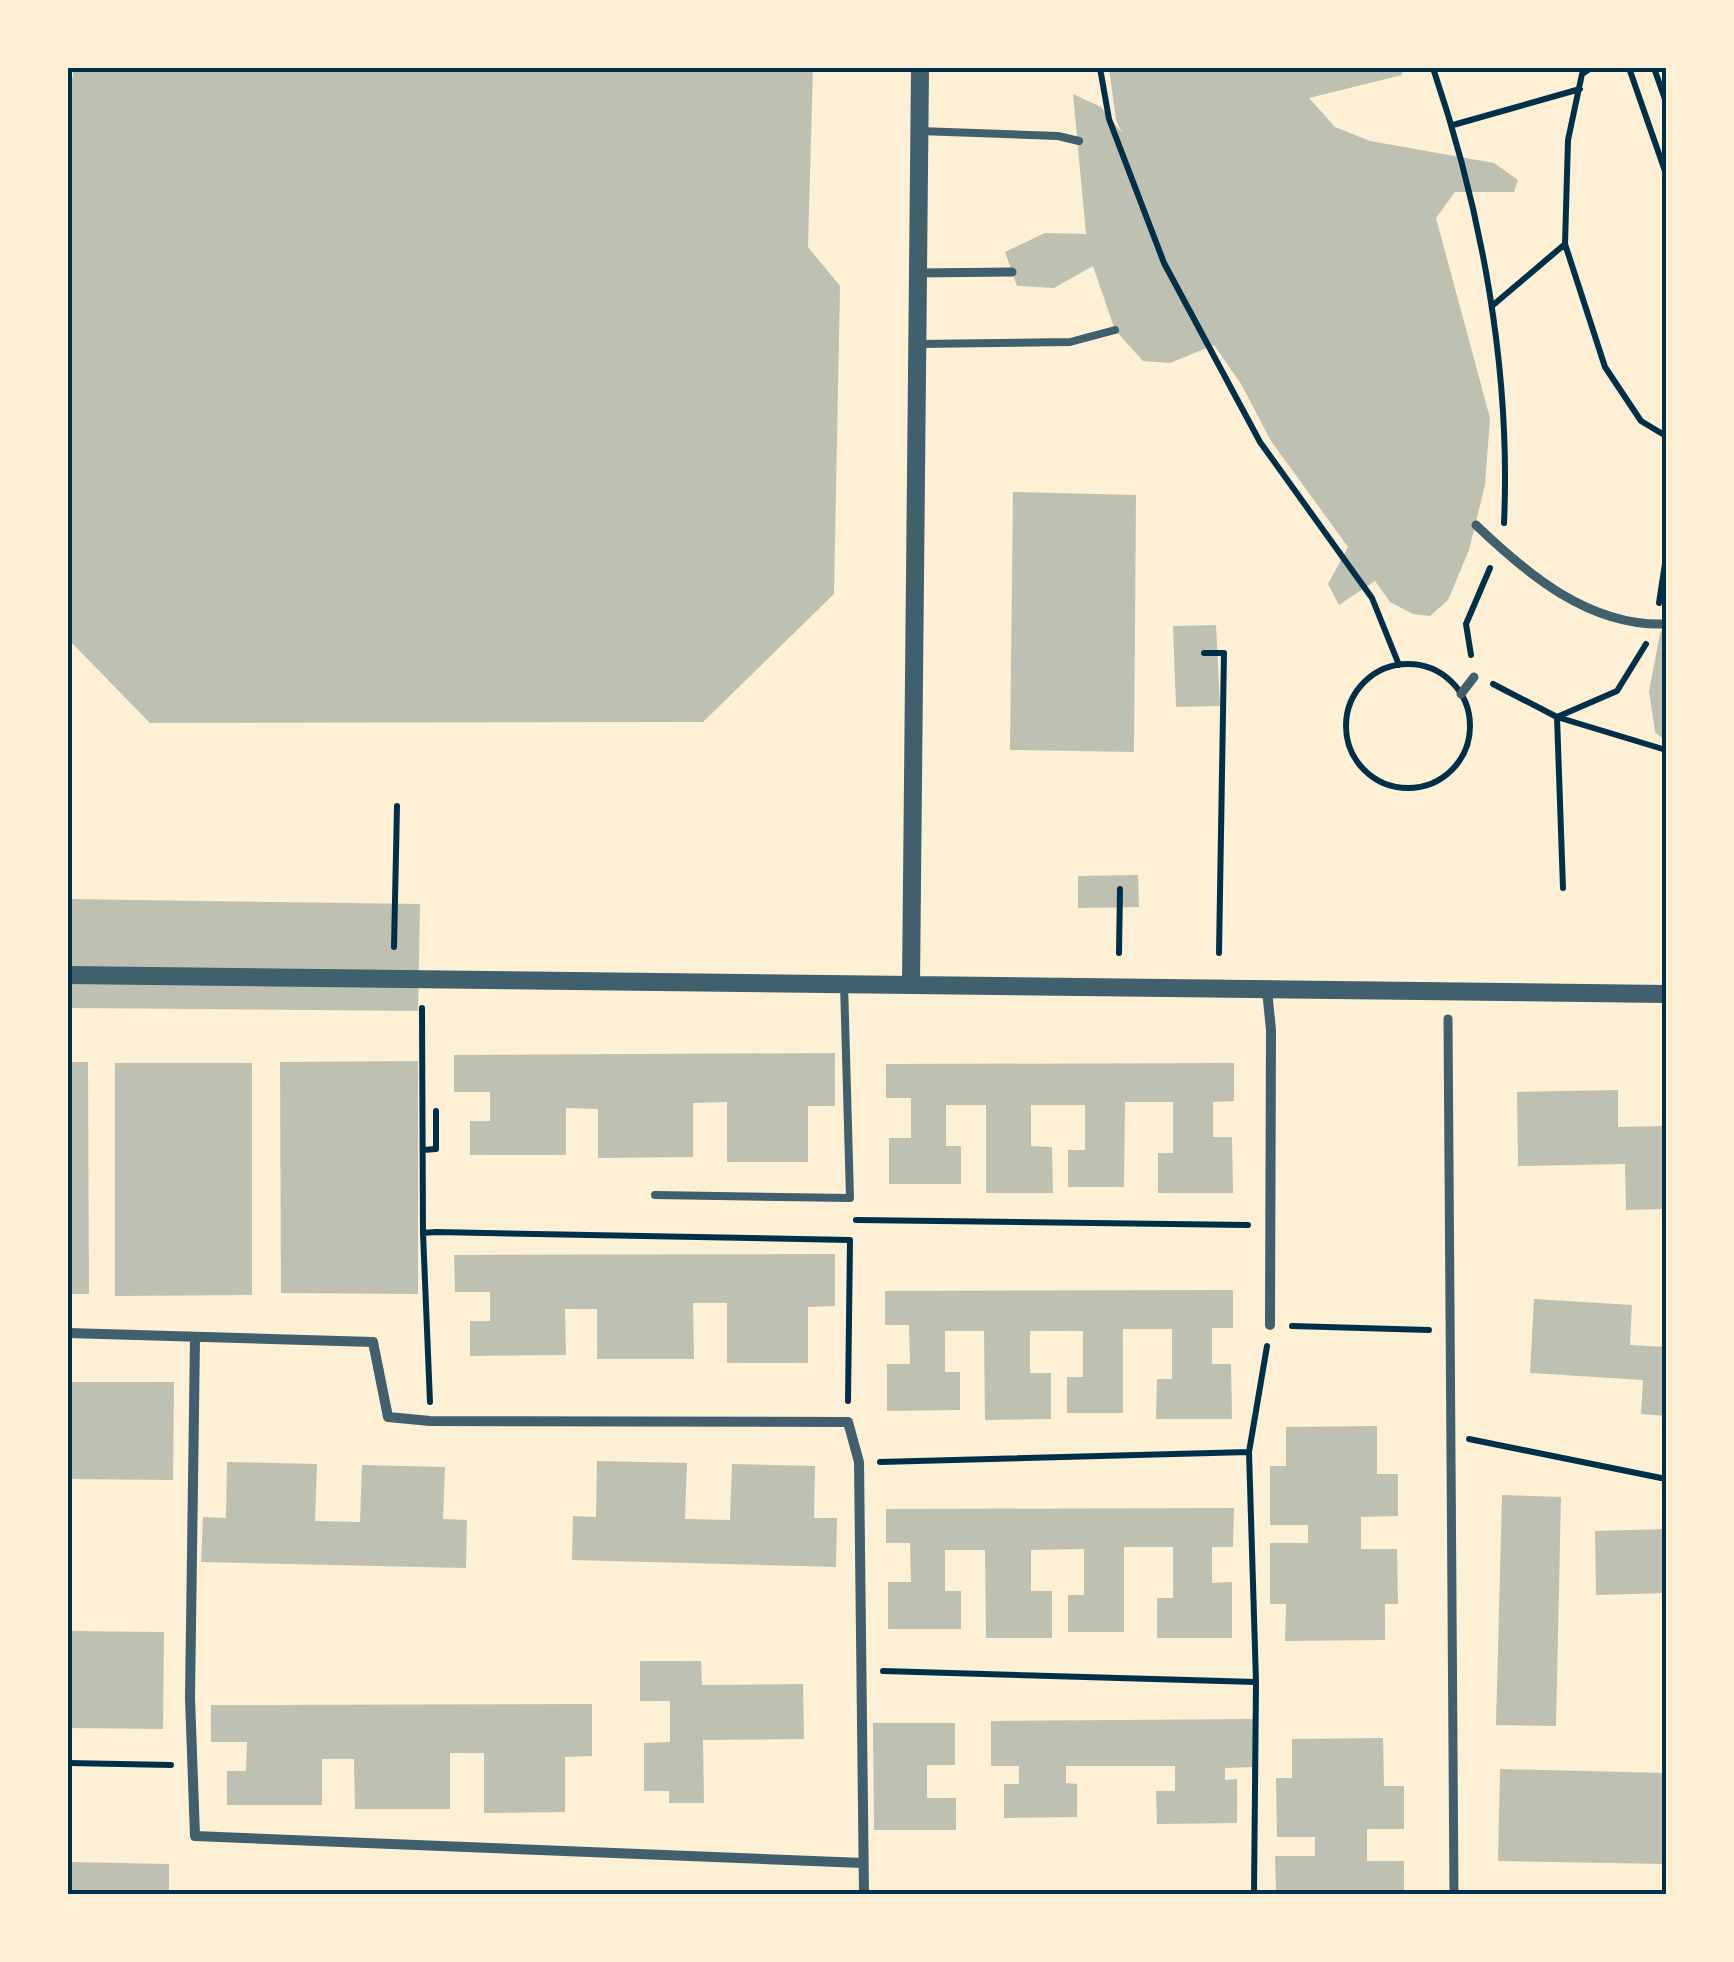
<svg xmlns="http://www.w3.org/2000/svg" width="1734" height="1962" viewBox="0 0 1734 1962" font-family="'Asap Condensed',sans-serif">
  <rect width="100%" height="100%" fill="#fdf0d5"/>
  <path fill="#bec0b2" d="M 73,68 L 813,68 L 808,247 L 840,286 L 834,594 L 703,722 L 150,723 L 68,639 L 68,82 L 73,77 Z
    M 1109,68 L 1403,68 L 1402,75 L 1309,98 L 1335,127 L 1370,141 L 1494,163 L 1518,180 L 1514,192 L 1455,192 L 1436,218 L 1490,418 L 1485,485 L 1469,550 L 1448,600 L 1430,616 L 1413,614 L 1390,602 L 1375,581 L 1339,605 L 1328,584 L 1348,547 L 1271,441 L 1241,384 L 1214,345 L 1170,363 L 1143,361 L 1115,330 L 1093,266 L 1054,288 L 1017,286 L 1005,252 L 1045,233 L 1086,234 L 1073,94 L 1101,107 L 1122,133 L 1116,120 Z
    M 1013,492 L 1136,495 L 1134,752 L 1010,750 Z
    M 1666,622 L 1666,741 L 1655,732 L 1649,691 L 1660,634 Z
    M 1216,625 L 1220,706 L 1176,707 L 1173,626 Z
    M 1138,875 L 1139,907 L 1078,908 L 1078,876 Z
    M 68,899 L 420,904 L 418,1011 L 68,1008 Z
    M 835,1053 L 835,1106 L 808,1106 L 808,1162 L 727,1162 L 727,1102 L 693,1103 L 693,1157 L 598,1158 L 598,1109 L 566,1108 L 566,1155 L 470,1155 L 470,1121 L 490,1121 L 490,1092 L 454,1092 L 454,1055 Z
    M 418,1061 L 418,1294 L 281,1293 L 280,1062 Z
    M 68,1062 L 88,1062 L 89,1294 L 68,1294 Z
    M 115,1063 L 252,1063 L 252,1295 L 115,1296 Z
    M 1234,1063 L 1234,1101 L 1213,1102 L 1213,1137 L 1232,1137 L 1233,1193 L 1158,1193 L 1158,1153 L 1173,1153 L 1173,1102 L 1125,1102 L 1124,1187 L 1068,1187 L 1068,1150 L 1085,1150 L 1085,1105 L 1031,1105 L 1031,1146 L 1052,1147 L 1053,1193 L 986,1193 L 986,1105 L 946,1105 L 946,1146 L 961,1146 L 961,1184 L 889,1184 L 889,1138 L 911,1138 L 911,1098 L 886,1098 L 886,1064 Z
    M 1618,1090 L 1618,1127 L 1666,1126 L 1666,1209 L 1626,1210 L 1625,1164 L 1518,1166 L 1517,1092 Z
    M 835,1254 L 835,1306 L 808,1307 L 808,1363 L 727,1363 L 727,1303 L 693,1303 L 694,1359 L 597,1359 L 597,1309 L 565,1309 L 566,1355 L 470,1356 L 470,1321 L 490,1321 L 490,1292 L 455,1292 L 454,1255 Z
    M 1233,1290 L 1233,1328 L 1212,1328 L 1212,1364 L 1231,1364 L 1232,1419 L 1156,1419 L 1157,1379 L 1172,1379 L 1172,1329 L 1123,1329 L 1123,1413 L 1067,1413 L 1067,1377 L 1083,1377 L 1083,1331 L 1030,1331 L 1030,1373 L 1051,1373 L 1051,1419 L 985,1420 L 984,1331 L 945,1331 L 945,1372 L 960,1372 L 960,1410 L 887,1411 L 887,1364 L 910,1364 L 909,1325 L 885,1325 L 885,1291 Z
    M 1534,1299 L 1632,1305 L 1630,1345 L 1666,1347 L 1666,1416 L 1641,1414 L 1643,1380 L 1530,1373 Z
    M 68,1382 L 174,1382 L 173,1480 L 68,1479 Z
    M 1377,1426 L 1377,1474 L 1398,1474 L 1398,1516 L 1361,1517 L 1361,1549 L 1397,1549 L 1398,1604 L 1385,1604 L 1385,1640 L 1285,1641 L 1286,1604 L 1270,1604 L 1270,1543 L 1308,1543 L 1308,1525 L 1270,1525 L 1270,1466 L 1286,1466 L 1286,1427 Z
    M 597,1461 L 687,1463 L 685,1519 L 730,1520 L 732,1464 L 815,1466 L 814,1518 L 837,1518 L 836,1567 L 572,1560 L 573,1516 L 596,1517 Z
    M 227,1462 L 317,1464 L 315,1521 L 360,1522 L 362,1465 L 445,1467 L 443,1519 L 467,1520 L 466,1568 L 201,1562 L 203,1517 L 226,1518 Z
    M 1502,1495 L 1561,1497 L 1556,1726 L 1496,1725 Z
    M 1234,1508 L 1233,1547 L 1212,1547 L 1212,1583 L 1232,1582 L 1232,1638 L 1157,1638 L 1157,1598 L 1173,1598 L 1173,1547 L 1124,1547 L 1124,1632 L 1068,1632 L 1068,1595 L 1084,1595 L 1084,1549 L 1031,1550 L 1031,1591 L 1052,1591 L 1052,1638 L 986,1638 L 985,1550 L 945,1550 L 945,1591 L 961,1591 L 961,1629 L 888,1629 L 888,1582 L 911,1582 L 910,1543 L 886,1543 L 886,1509 Z
    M 1666,1529 L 1666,1593 L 1596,1595 L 1595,1531 Z
    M 68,1631 L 164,1632 L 163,1729 L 68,1728 Z
    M 640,1661 L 701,1661 L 702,1685 L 803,1684 L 804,1739 L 703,1740 L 704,1803 L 669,1803 L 669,1791 L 644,1791 L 644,1743 L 670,1742 L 670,1701 L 640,1701 Z
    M 592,1704 L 592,1756 L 565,1757 L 565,1812 L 484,1813 L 484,1753 L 450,1753 L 450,1809 L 355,1809 L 354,1759 L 322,1759 L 322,1805 L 227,1805 L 227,1771 L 246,1771 L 247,1742 L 211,1742 L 211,1705 Z
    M 1253,1719 L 1253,1767 L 1225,1768 L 1225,1780 L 1237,1779 L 1237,1823 L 1157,1824 L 1156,1791 L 1175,1791 L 1175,1766 L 1066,1766 L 1066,1783 L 1077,1784 L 1077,1817 L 1004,1818 L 1004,1784 L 1019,1784 L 1019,1766 L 991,1766 L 991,1721 Z
    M 873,1723 L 955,1723 L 955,1765 L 927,1765 L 927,1798 L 956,1798 L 956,1830 L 874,1830 Z
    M 1383,1738 L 1384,1786 L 1404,1786 L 1404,1829 L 1367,1829 L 1367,1861 L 1404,1861 L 1404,1894 L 1276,1894 L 1275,1856 L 1315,1856 L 1315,1837 L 1277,1837 L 1276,1778 L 1292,1778 L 1292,1739 Z
    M 1500,1769 L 1666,1773 L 1666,1864 L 1498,1861 Z
    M 68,1862 L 169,1864 L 169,1894 L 68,1894 Z"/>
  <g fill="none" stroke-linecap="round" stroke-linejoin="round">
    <path stroke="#003049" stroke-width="6" d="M 1100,68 L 1109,119 L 1164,263 L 1260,442 L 1372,598 L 1399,665
      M 1433,68 C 1482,212 1511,371 1504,523
      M 1591,68 L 1582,74 L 1568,140 L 1565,244 L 1605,367 L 1641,421 L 1666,436
      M 1629,68 L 1665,171
      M 1654,68 L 1666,102
      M 1453,125 L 1580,89
      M 1492,306 L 1565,244
      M 1659,603 L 1666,557
      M 1204,653 L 1224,653 L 1219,953
      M 1471,655 L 1466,624 L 1490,568
      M1346 726a62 62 0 1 1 124 0a62 62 0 1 1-124 0Z
      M 1493,684 L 1557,717 L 1617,691 L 1646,644
      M 1563,888 L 1557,717 L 1666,750
      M 394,947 L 397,806
      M 1119,953 L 1120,889
      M 422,1008 L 423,1233
      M 423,1150 L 436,1149 L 436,1111
      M 856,1220 L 1248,1225
      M 1292,1326 L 1429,1330
      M 430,1402 L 423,1233 L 436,1232 L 850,1240 L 848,1401
      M 1469,1439 L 1666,1479
      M 1249,1452 L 1256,1682 L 1254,1894
      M 880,1462 L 1249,1452 L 1267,1346
      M 883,1671 L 1256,1682
      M 68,1763 L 171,1765"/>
    <path stroke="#3f606c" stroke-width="8" d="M 919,131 L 1058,136 L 1079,141
      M 917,344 L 1070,342 L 1115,330
      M 655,1195 L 850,1198 L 844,983"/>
    <path stroke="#3f606c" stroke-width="9" d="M 918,273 L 1012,272
      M 1476,525 C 1528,575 1590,627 1666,624
      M 1461,694 L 1474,677
      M 1448,1019 L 1454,1894"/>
    <path stroke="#3f606c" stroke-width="10" d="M 1267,990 L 1271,1030 L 1270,1325
      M 68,1333 L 373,1342 L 388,1417 L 430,1421 L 848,1422 L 859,1462 L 864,1894
      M 195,1338 L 190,1698 L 195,1836 L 863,1863"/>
    <path stroke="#3f606c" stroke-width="18" d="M 68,975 L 1666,994
      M 911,984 L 920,68"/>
  </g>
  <rect width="1734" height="1962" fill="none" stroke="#fdf0d5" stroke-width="140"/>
  <rect x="70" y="70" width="1594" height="1822" fill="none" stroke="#003049" stroke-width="4"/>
</svg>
